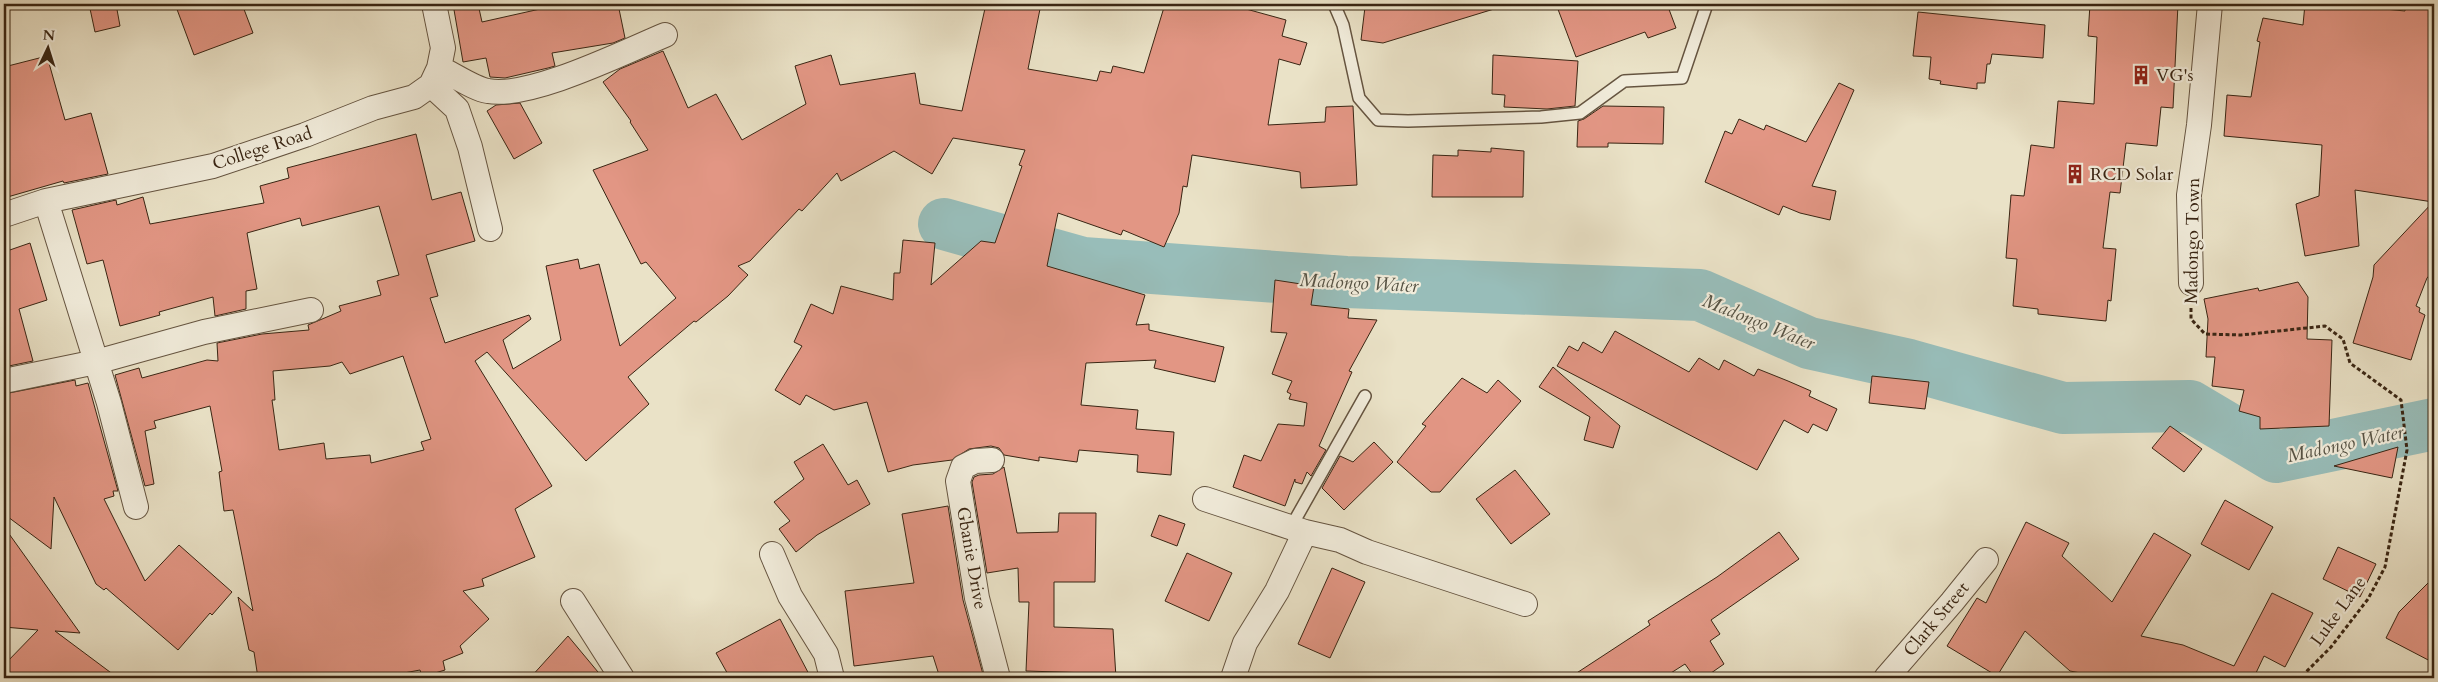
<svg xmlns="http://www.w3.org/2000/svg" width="2438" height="682" viewBox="0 0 2438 682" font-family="Cardo,serif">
  <rect width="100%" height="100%" fill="#eae2c7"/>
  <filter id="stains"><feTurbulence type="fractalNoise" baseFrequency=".004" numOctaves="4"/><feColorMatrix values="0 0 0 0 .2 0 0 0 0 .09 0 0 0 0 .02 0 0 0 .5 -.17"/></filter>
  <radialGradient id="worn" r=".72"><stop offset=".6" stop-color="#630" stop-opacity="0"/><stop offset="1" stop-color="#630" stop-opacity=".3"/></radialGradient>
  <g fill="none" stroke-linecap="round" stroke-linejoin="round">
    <path stroke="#98bdb9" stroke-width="52" d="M 944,224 L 1083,263 L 1346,282 L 1700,295 L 1809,343 L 1909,365 L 2063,408 L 2190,406 L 2276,457 L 2434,424"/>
  </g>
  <path fill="#e29684" stroke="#392513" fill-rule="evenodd" d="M 89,4 L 116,4 L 120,26 L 95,32 Z
    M 175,4 L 242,4 L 253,33 L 194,55 Z
    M 453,4 L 478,4 L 482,22 L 549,7 L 548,4 L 618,4 L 625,38 L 613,43 L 552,53 L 555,66 L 548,68 L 505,78 L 490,77 L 486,58 L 463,62 Z
    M 986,4 L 1041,4 L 1028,69 L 1097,81 L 1100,71 L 1111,73 L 1113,66 L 1144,73 L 1165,4 L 1228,4 L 1286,20 L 1282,36 L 1307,43 L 1300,65 L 1279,59 L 1268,125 L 1325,122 L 1326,107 L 1353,106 L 1357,185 L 1301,188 L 1300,172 L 1192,155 L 1187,187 L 1183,186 L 1179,213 L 1164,247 L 1123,230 L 1121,235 L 1058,213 L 1047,266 L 1145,295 L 1136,325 L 1149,324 L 1149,330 L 1224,347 L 1215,382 L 1154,368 L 1156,360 L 1086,363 L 1081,405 L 1138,410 L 1136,429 L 1174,432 L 1171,475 L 1137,472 L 1138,455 L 1079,450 L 1077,462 L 1039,457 L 1039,461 L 1004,455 L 999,448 L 991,446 L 969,449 L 952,460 L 913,465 L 888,472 L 867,402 L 834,410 L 806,395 L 800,405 L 775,390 L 802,346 L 794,342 L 811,304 L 833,314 L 841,286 L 893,300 L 894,273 L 900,273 L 903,240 L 935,243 L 931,285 L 981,241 L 995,243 L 1022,166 L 1019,165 L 1025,150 L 953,138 L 932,174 L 894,151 L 841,181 L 837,173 L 802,211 L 799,209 L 750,261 L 738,266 L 748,275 L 728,296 L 696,322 L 694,321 L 628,377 L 649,404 L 586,461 L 487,352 L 475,361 L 552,486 L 515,509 L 535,557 L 482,579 L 484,586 L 463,591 L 489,619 L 460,646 L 463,653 L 443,661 L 445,670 L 422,677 L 420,670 L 377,678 L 258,678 L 254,652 L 249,650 L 238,597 L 253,611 L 233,510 L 224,511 L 219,472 L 222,471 L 210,406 L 154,421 L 156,428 L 145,431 L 154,484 L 145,486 L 115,375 L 139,368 L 142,378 L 207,360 L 218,361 L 217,343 L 262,334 L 309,330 L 308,325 L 341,311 L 339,306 L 381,295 L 377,281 L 399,275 L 379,206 L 302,226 L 300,218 L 247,233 L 257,289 L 246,291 L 246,309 L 215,316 L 213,297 L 159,312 L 160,315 L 120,326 L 103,260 L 87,264 L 72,210 L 116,200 L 117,205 L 143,197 L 150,224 L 264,203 L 260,186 L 289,178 L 287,168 L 416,134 L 432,200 L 461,192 L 475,241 L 426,255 L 438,296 L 430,298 L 445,343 L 529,315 L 531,319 L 503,340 L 513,369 L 561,340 L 546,266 L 578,259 L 580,269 L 599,264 L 620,346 L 676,298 L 646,262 L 641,264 L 593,170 L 648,150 L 630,122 L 631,121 L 603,82 L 620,69 L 663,51 L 688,108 L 716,94 L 742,140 L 806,104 L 795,66 L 831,55 L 840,85 L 915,73 L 920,104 L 962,111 ZM 403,356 L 431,439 L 421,442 L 424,450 L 371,463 L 370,455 L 326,459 L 324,443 L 279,450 L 272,400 L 275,400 L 273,371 L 330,366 L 342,362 L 350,374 Z
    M 1380,4 L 1493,4 L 1494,9 L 1383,43 L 1361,40 L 1365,7 L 1380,9 Z
    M 1556,4 L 1667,4 L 1676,28 L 1648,38 L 1645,32 L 1576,57 Z
    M 2090,4 L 2178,4 L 2173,108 L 2161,107 L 2157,146 L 2126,143 L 2120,193 L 2110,192 L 2103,248 L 2116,249 L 2111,301 L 2108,300 L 2106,321 L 2038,314 L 2038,309 L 2013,306 L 2017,259 L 2006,258 L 2011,195 L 2024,196 L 2031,145 L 2054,148 L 2058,101 L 2094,104 L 2097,37 L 2088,36 Z
    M 2305,4 L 2354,4 L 2354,6 L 2405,11 L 2405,4 L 2434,4 L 2434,270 L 2427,278 L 2416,306 L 2420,308 L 2419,312 L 2425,315 L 2411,360 L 2353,343 L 2373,277 L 2374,265 L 2433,202 L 2355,190 L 2359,246 L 2305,256 L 2296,204 L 2319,196 L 2322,145 L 2224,136 L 2227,95 L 2251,97 L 2260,42 L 2257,41 L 2263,18 L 2303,25 Z
    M 1918,12 L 2045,25 L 2043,58 L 1992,54 L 1990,64 L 1987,64 L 1985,83 L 1977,83 L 1977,89 L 1940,84 L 1941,81 L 1929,79 L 1931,57 L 1913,56 Z
    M 1493,55 L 1578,61 L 1575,106 L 1547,109 L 1504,107 L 1505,95 L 1492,94 Z
    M 47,56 L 65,120 L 91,113 L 108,174 L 64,183 L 63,181 L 4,198 L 4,67 Z
    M 1839,83 L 1854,90 L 1812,186 L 1836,191 L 1830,220 L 1800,213 L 1783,206 L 1779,215 L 1705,182 L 1725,131 L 1732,134 L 1739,119 L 1764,130 L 1766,125 L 1806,142 Z
    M 520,103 L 542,143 L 514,159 L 487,111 L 496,105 Z
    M 1603,106 L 1664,107 L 1663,144 L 1608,143 L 1608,147 L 1577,147 L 1578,121 L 1584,119 Z
    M 1491,148 L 1524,151 L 1523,197 L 1432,197 L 1433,155 L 1458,156 L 1458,150 L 1491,152 Z
    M 30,243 L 47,300 L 19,309 L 33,361 L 4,367 L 4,252 Z
    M 1275,280 L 1314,286 L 1311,305 L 1349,309 L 1348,318 L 1377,320 L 1349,371 L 1352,372 L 1319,446 L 1326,450 L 1311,476 L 1307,472 L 1302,484 L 1295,482 L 1295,479 L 1285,506 L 1233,487 L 1244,455 L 1261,461 L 1278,424 L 1304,426 L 1307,403 L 1289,399 L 1291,394 L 1287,392 L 1292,381 L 1272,374 L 1287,333 L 1271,332 Z
    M 2298,282 L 2308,297 L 2307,339 L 2332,340 L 2329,426 L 2260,429 L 2260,417 L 2239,411 L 2244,390 L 2212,386 L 2215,357 L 2206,357 L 2208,319 L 2204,299 L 2258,288 L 2259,291 Z
    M 1615,331 L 1689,372 L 1699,358 L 1719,370 L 1724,360 L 1754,376 L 1758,369 L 1788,381 L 1811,391 L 1809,396 L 1837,409 L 1827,431 L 1813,424 L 1808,433 L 1784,420 L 1757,470 L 1557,366 L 1569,346 L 1578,351 L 1583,342 L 1602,353 Z
    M 1553,367 L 1620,426 L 1613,448 L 1584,440 L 1590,417 L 1539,387 Z
    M 1872,376 L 1929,382 L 1925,409 L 1869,403 Z
    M 1462,378 L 1487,393 L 1498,380 L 1521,401 L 1440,492 L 1431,492 L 1397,462 L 1426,426 L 1422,424 Z
    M 75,380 L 76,386 L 88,383 L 118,491 L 113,491 L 114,496 L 104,499 L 145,581 L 179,545 L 232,592 L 212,615 L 210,613 L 178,650 L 106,588 L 104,590 L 96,584 L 54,497 L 51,549 L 4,514 L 4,394 Z
    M 2170,426 L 2202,449 L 2184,472 L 2152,448 Z
    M 1374,442 L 1393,462 L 1344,510 L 1322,488 L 1340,456 L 1353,462 Z
    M 823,444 L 848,485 L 857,480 L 870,504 L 817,535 L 796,552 L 779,529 L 790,521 L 774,502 L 804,479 L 794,462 Z
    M 2398,447 L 2392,478 L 2334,466 Z
    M 1004,467 L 1017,533 L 1058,532 L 1059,513 L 1096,513 L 1095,582 L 1054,582 L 1054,627 L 1113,629 L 1116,678 L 1090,678 L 1090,673 L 1026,671 L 1029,602 L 1019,602 L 1018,568 L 987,573 L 972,482 L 974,477 L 979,475 L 993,474 Z
    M 1515,470 L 1550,514 L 1511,544 L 1476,499 Z
    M 2225,500 L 2273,527 L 2249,570 L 2201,544 Z
    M 948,506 L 963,600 L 984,678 L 940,678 L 933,656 L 854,666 L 845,591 L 914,583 L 902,514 Z
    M 1159,515 L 1185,524 L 1177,546 L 1151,536 Z
    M 2026,522 L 2069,543 L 2062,556 L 2112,602 L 2154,533 L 2191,555 L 2141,636 L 2183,645 L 2234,666 L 2272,593 L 2313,613 L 2285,667 L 2264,656 L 2255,675 L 2261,678 L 2107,678 L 2070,671 L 2025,631 L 1997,676 L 1947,646 L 1977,598 L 1986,603 Z
    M 7,531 L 80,633 L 55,631 L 118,678 L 4,678 L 4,665 L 38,630 L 4,627 Z
    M 1779,532 L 1799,559 L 1711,620 L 1720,634 L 1710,641 L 1724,664 L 1704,678 L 1695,678 L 1685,664 L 1663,678 L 1569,678 L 1650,625 L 1648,621 L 1717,577 Z
    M 2338,547 L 2376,564 L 2360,597 L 2323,579 Z
    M 1187,553 L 1232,573 L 1209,621 L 1165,601 Z
    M 1332,568 L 1365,582 L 1330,658 L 1298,644 Z
    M 2434,577 L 2434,663 L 2386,638 L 2399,612 Z
    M 780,619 L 811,678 L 730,678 L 716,653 Z
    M 568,636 L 603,678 L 530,678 Z"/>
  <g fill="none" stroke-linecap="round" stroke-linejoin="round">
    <defs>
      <path id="service" d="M 1334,4 L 1343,25 L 1359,98 L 1378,120 L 1408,121 L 1541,117 L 1580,113 L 1624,81 L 1682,78 L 1707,4
        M 1291,527 L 1365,396"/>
      <path id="minor" d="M 439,68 C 453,74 474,89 488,91 C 530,99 624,52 665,35
        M 431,85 L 457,109 L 470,147 L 490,229
        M 46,201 L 109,403 L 136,507
        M 4,215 L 46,201 L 213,166 L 305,135 L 373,108 L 414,97 L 431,85 L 439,68 L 443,48 L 434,4
        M 2191,283 L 2189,195 L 2199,125 L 2210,4
        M 4,381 L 96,362 L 204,332 L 311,310
        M 992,460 L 975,461 L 963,467 L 958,481 L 977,598 L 998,678
        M 1205,499 L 1305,532
        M 772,554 L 790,596 L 826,654 L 832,678
        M 573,601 L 622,678
        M 1233,678 L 1245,643 L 1277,591 L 1305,532 L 1340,540 L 1367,552 L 1525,604
        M 1886,678 L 1952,602 L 1986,560"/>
    </defs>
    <use href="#service" stroke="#655440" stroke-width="14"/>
    <use href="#minor" stroke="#655440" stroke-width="26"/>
    <path stroke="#392513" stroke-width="3" stroke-dasharray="4 2.5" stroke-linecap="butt" d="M 2191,308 L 2191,319 L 2205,334 L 2241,335 L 2325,326 L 2343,339 L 2350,363 L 2401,400 L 2407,450 L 2385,567 L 2368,599 L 2331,647 L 2300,678"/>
    <use href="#service" stroke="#f1ecdb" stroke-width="11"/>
    <use href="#minor" stroke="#f1ecdb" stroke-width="24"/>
  </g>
  <defs>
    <symbol id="building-bare" viewBox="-9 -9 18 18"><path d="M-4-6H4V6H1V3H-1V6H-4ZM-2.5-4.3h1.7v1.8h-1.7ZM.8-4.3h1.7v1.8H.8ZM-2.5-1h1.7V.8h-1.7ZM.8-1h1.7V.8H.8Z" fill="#8f2418" stroke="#f1ecdb" stroke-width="2.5" paint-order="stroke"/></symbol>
  </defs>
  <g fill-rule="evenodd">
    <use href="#building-bare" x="2127" y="61" width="28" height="28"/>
    <use href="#building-bare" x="2061" y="160" width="28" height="28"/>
  </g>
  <g text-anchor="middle" stroke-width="4.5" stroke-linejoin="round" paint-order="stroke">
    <g font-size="18" fill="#392513" stroke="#f1ecdb" text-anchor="start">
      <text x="2156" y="81">VG's</text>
      <text x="2090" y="180">RCD Solar</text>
    </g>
    <g font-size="18" fill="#392513" stroke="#f1ecdb">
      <text transform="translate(262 148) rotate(-18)" y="6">College Road</text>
      <text transform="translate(2192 241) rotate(-89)" y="6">Madongo Town</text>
      <text transform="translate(972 558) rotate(80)" y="6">Gbanie Drive</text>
      <text transform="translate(2338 611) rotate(-54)" y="6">Luke Lane</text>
      <text transform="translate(1936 619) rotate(-50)" y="6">Clark Street</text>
    </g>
    <g font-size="19" font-style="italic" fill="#565345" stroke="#f1ecdb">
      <text transform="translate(1359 282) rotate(3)" y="7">Madongo Water</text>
      <text transform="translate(1759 321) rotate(22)" y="7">Madongo Water</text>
      <text transform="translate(2345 443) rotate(-12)" y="7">Madongo Water</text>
    </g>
  </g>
  <rect width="2438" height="682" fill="none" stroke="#eae2c7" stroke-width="20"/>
  <rect x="5" y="5" width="2428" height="672" fill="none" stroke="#392513" stroke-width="2.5"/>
  <rect x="10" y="10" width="2418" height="662" fill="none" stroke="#392513"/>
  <g transform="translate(48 48) rotate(4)" stroke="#f1ecdb" stroke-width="4" paint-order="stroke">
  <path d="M0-4L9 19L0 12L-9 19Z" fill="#392513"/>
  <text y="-8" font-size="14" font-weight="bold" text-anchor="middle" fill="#392513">N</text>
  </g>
  <rect width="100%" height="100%" filter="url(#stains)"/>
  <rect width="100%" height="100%" fill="url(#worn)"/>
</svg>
